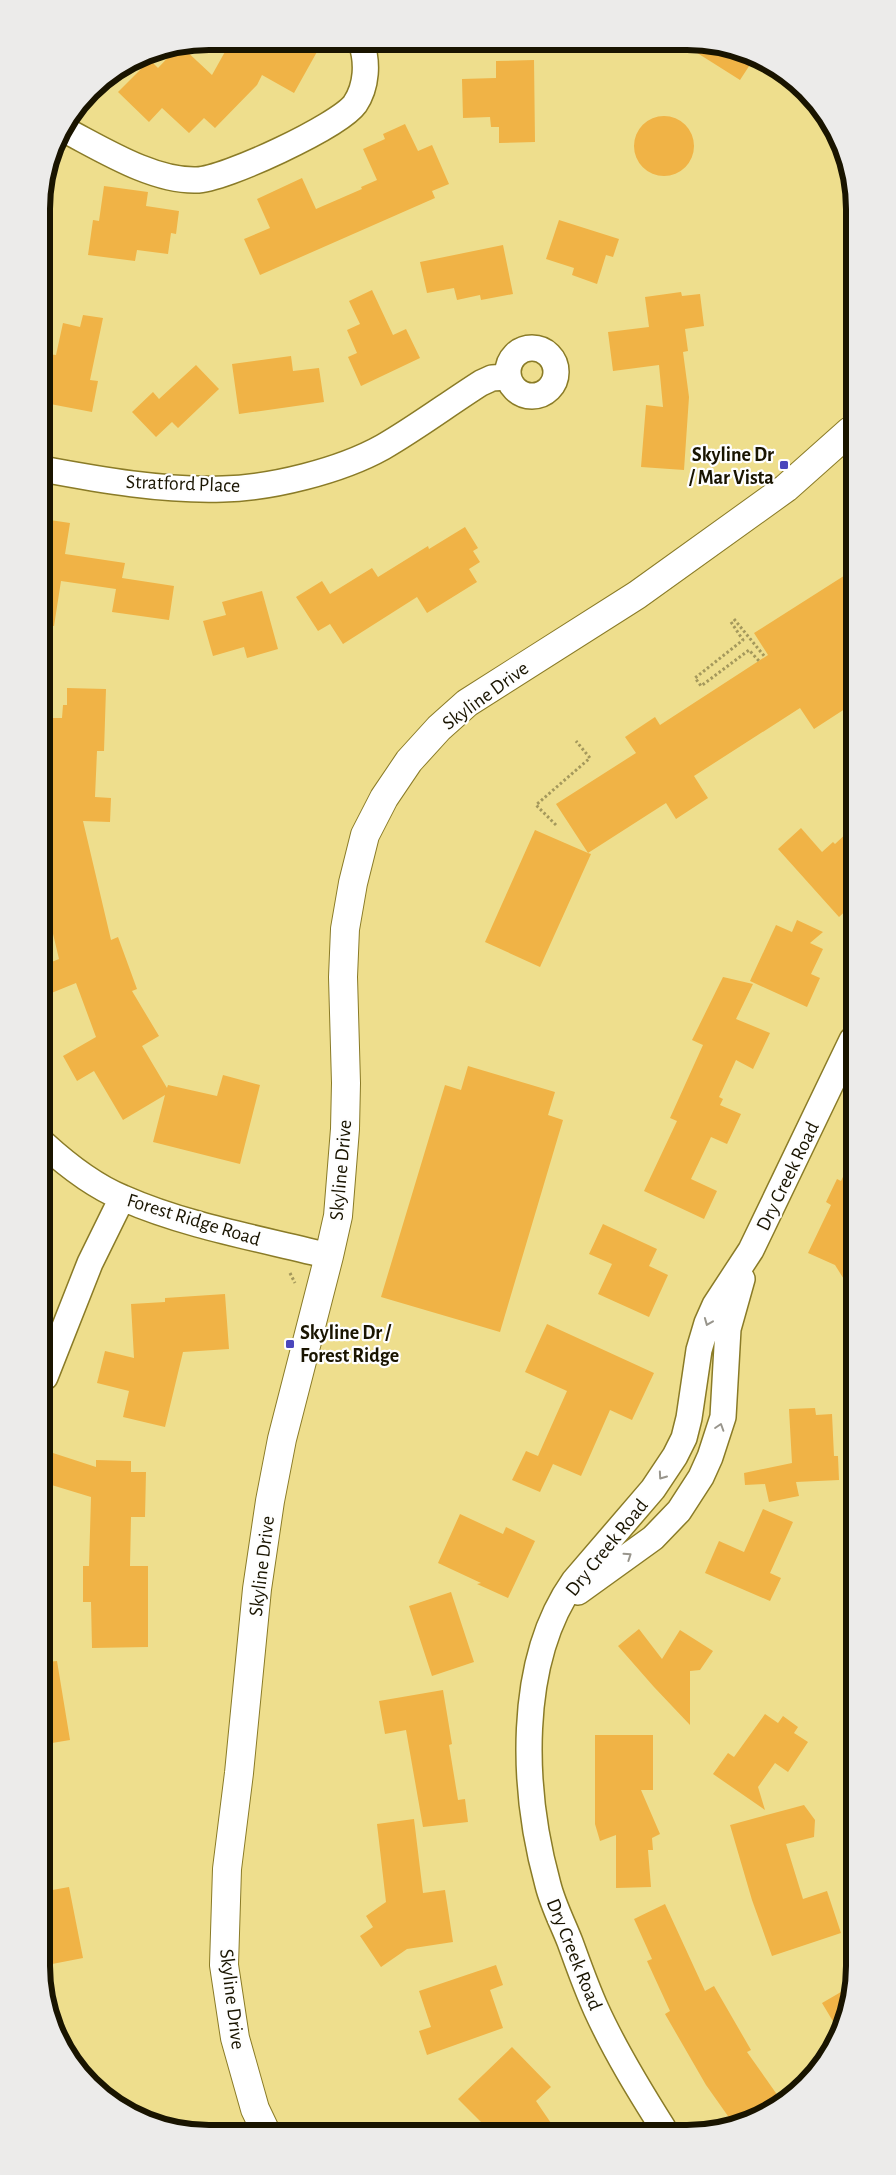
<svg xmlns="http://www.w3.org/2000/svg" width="896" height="2175" viewBox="0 0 896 2175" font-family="'Alegreya Sans',sans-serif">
  <rect width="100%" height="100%" fill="#eede8d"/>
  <path fill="#f0b346" d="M 231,41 L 304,42 L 318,50 L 294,93 L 262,75 L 257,85 L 215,128 L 204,118 L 189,133 L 162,108 L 149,122 L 118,92 L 150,60 L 158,68 L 178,47 L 182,47 L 212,75 Z
    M 683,44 L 719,44 L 755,57 L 740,80 Z
    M 534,60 L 535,142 L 499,143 L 499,127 L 491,127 L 490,117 L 463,118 L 462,79 L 496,78 L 496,61 Z
    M634 146a30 30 0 1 1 60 0a30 30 0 1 1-60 0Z
    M 405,124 L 418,151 L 432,145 L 449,184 L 432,191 L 435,198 L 260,275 L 244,239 L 270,228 L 257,199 L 302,178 L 316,209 L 362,189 L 361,187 L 377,180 L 363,149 L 385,139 L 383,134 Z
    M 104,186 L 148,192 L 146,206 L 179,211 L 176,234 L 171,233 L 168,254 L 137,250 L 135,261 L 88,255 L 93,220 L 99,221 Z
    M 559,220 L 619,239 L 613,257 L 606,255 L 597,284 L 572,275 L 574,268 L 546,259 Z
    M 503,245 L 513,294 L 481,300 L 480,295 L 457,300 L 454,288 L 427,293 L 420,262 Z
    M 372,290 L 393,335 L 406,329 L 420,358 L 361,386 L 348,357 L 357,353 L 347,330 L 360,324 L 349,301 Z
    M 681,292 L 682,296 L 700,294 L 704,326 L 685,329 L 688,351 L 683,352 L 689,397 L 684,470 L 641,467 L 646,405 L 663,407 L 659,365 L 613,371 L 608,332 L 649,327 L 645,297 Z
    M 83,315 L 103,318 L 90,380 L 98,381 L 92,412 L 45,403 L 50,379 L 42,377 L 47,354 L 56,355 L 63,323 L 80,327 Z
    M 291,356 L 293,371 L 319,368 L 324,402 L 239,414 L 232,364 Z
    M 196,365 L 219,389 L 178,428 L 172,422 L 156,437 L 132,412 L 153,392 L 159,399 Z
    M 43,519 L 70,523 L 65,554 L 125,563 L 122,578 L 174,586 L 169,620 L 112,612 L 116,589 L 61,581 L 54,626 L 43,625 Z
    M 465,527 L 478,548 L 473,551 L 480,562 L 469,569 L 477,582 L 427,613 L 417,597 L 343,644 L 330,624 L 318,631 L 296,597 L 322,581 L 330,594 L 372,568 L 378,577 L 428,546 L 429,549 Z
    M 850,572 L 851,705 L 814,729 L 800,708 L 694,776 L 708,798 L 676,819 L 666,803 L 588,853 L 591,854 L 540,967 L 485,942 L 535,830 L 588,853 L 556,804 L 636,753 L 625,737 L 655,717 L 660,725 L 768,655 L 754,633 Z
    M 262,591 L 278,649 L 247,658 L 244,647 L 213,656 L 203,621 L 226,615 L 222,602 Z
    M 67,688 L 106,689 L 104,751 L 97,751 L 95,797 L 111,798 L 110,822 L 83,821 L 111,940 L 118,937 L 137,989 L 132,991 L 159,1036 L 142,1046 L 167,1088 L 168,1085 L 217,1096 L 223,1075 L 260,1085 L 240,1164 L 153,1142 L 165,1095 L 123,1120 L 94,1071 L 77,1081 L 63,1056 L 96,1037 L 76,983 L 44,996 L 44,965 L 59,959 L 44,896 L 43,718 L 62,718 L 63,705 L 67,705 Z
    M 801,828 L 822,852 L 833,842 L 835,844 L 851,829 L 851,906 L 839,917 L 778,849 Z
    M 797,920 L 823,932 L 810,943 L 823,949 L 811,974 L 820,978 L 807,1007 L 750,981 L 776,925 L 792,932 Z
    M 723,977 L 753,984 L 736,1019 L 770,1033 L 753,1069 L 736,1060 L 719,1097 L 723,1099 L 720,1105 L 741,1114 L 727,1144 L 711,1137 L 691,1179 L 717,1191 L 704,1219 L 644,1191 L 677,1121 L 670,1118 L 703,1045 L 692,1040 Z
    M 468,1066 L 555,1092 L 548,1115 L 563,1120 L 500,1332 L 381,1297 L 445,1085 L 461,1090 Z
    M 852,1158 L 852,1292 L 835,1265 L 808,1253 L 831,1205 L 826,1202 L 837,1179 L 841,1181 Z
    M 603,1224 L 657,1249 L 649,1266 L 668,1275 L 649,1317 L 598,1294 L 612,1264 L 589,1254 Z
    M 225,1294 L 229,1349 L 183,1352 L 165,1427 L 123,1417 L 129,1391 L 97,1383 L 105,1351 L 134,1358 L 131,1304 L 165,1302 L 165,1298 Z
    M 547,1324 L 654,1373 L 632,1420 L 610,1410 L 581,1476 L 553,1464 L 540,1492 L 512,1480 L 526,1451 L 538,1456 L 567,1391 L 525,1372 Z
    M 815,1408 L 816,1415 L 832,1414 L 834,1456 L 838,1456 L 839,1480 L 796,1482 L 799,1496 L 769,1502 L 765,1484 L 745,1485 L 744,1473 L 792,1463 L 789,1409 Z
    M 53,1453 L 96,1467 L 96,1460 L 131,1461 L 131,1472 L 146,1472 L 145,1517 L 131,1517 L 130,1566 L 148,1566 L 148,1647 L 92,1648 L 91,1602 L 83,1602 L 83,1566 L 89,1566 L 91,1497 L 45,1483 Z
    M 763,1509 L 793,1522 L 770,1573 L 781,1578 L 770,1601 L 705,1573 L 719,1541 L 744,1552 Z
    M 460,1514 L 503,1534 L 506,1527 L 535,1541 L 508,1598 L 477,1584 L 481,1583 L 438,1563 Z
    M 451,1592 L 474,1662 L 432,1676 L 409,1606 Z
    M 639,1629 L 662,1659 L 680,1630 L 713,1651 L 700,1670 L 690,1671 L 690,1725 L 654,1687 L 618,1646 Z
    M 57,1661 L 70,1740 L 46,1744 L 46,1662 Z
    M 443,1690 L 452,1744 L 449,1745 L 458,1800 L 465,1799 L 468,1822 L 423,1827 L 406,1730 L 385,1734 L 379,1701 Z
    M 765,1714 L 778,1723 L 783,1716 L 798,1727 L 794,1733 L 808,1742 L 788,1772 L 775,1763 L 758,1787 L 765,1810 L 713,1774 L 728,1753 L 734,1757 Z
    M 595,1735 L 653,1735 L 653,1790 L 641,1790 L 660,1834 L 652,1838 L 653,1850 L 648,1850 L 651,1887 L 616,1888 L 616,1835 L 600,1841 L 595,1824 Z
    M 804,1805 L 815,1820 L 814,1837 L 786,1844 L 803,1899 L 827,1891 L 841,1933 L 772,1956 L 752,1900 L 730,1825 Z
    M 414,1819 L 423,1893 L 445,1890 L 453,1942 L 407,1949 L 381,1967 L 360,1936 L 373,1927 L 366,1916 L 386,1902 L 377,1824 Z
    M 69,1887 L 83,1958 L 47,1965 L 47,1891 Z
    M 665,1904 L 705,1991 L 714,1986 L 751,2050 L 747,2052 L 783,2103 L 735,2126 L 706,2085 L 665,2014 L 670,2011 L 647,1961 L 652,1959 L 634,1919 Z
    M 496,1965 L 503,1985 L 490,1990 L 503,2028 L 427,2055 L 419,2031 L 431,2027 L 419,1991 Z
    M 853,1985 L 842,2030 L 840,2033 L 822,2003 Z
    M 512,2047 L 551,2087 L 536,2101 L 555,2129 L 488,2129 L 458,2099 Z"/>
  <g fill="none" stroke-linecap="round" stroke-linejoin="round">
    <defs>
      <path id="street" d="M 63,129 C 102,149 152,181 196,180 C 224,180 339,126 355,104 C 367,86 368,62 361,42
        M508 372a24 24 0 1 1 48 0a24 24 0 1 1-48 0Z
        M 42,469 C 101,480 163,491 223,489 C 271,488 340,471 383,447 C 416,428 448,404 481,383 L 492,378 L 507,377
        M 44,1144 C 67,1165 94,1186 123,1198 C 186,1226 262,1239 329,1256
        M 45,1377 L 90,1263 L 122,1198
        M 578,1592 L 653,1538 L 679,1511 L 701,1477 L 710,1457 L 723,1417 L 728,1329 L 742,1279
        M 663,2128 C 639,2090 615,2051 596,2009 C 586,1987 578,1964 570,1942 C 563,1924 553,1905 548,1885 C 522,1791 516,1663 574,1581 L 653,1489 L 675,1456 L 684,1438 L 689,1418 L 699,1350 L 707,1323 L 715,1305 L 751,1250 L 852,1040"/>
      <path id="secondary" d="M 265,2130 L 255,2109 L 235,2038 L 224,1965 L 227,1869 L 239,1773 L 257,1589 L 270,1501 L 282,1439 L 329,1256 L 338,1216 L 345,1129 L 346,1083 L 343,977 L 345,929 L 353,883 L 365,835 L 384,798 L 409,761 L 439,728 L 467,703 L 637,595 L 786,488 L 850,431"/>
    </defs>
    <use href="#street" stroke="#8a7b27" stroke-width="28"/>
    <use href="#secondary" stroke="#8a7b27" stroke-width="30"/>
    <path stroke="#a4985c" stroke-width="3" stroke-dasharray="2.5 2.5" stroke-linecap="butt" d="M 734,619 L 765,657
      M 731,622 L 743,640 L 695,678 L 701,686 L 749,650 L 759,661
      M 556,825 L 536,805 L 590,758 L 576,741
      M 290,1273 L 295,1283"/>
    <use href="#street" stroke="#fff" stroke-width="25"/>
    <use href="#secondary" stroke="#fff" stroke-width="28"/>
  </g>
  <defs><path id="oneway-chevron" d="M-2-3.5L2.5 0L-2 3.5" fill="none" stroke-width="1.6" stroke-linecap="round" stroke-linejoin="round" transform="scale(1.25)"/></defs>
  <g stroke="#98958c">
    <use href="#oneway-chevron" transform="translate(708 1322) rotate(112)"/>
    <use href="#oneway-chevron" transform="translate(720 1427) rotate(-72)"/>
    <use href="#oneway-chevron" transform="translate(662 1476) rotate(125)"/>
    <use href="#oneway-chevron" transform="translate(628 1556) rotate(-34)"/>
  </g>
  <g fill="#4a46bc" stroke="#fefefe" stroke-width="2">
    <rect x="779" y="460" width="10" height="10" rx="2.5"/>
    <rect x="285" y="1339" width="10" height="10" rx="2.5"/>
  </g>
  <g text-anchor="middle" stroke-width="4.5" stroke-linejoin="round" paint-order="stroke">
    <g font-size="20" font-weight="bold" fill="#191400" stroke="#fefefe" text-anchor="end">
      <text x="774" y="461">Skyline Dr<tspan x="774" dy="23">/ Mar Vista</tspan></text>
      <text x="300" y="1339" text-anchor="start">Skyline Dr /<tspan x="300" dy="23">Forest Ridge</tspan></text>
    </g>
    <g font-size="20" fill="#191400" stroke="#fefefe">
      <text transform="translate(183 483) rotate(2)" y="7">Stratford Place</text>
      <text transform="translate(485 695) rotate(-36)" y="7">Skyline Drive</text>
      <text transform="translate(340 1170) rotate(-85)" y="7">Skyline Drive</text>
      <text transform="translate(787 1176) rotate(-64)" y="7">Dry Creek Road</text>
      <text transform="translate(194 1219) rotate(17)" y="7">Forest Ridge Road</text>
      <text transform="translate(606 1547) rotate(-51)" y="7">Dry Creek Road</text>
      <text transform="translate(261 1566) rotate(-83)" y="7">Skyline Drive</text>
      <text transform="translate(575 1954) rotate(68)" y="7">Dry Creek Road</text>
      <text transform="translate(233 1999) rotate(83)" y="7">Skyline Drive</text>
    </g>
  </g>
  <path d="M0 0H896V2175H0ZM209 50H687A159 159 0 0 1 846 209V1966A159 159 0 0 1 687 2125H209A159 159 0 0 1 50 1966V209A159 159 0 0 1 209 50Z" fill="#ecebea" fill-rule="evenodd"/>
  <path fill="none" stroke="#191400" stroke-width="6" d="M209 50H687A159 159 0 0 1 846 209V1966A159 159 0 0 1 687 2125H209A159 159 0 0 1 50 1966V209A159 159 0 0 1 209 50Z"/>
</svg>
